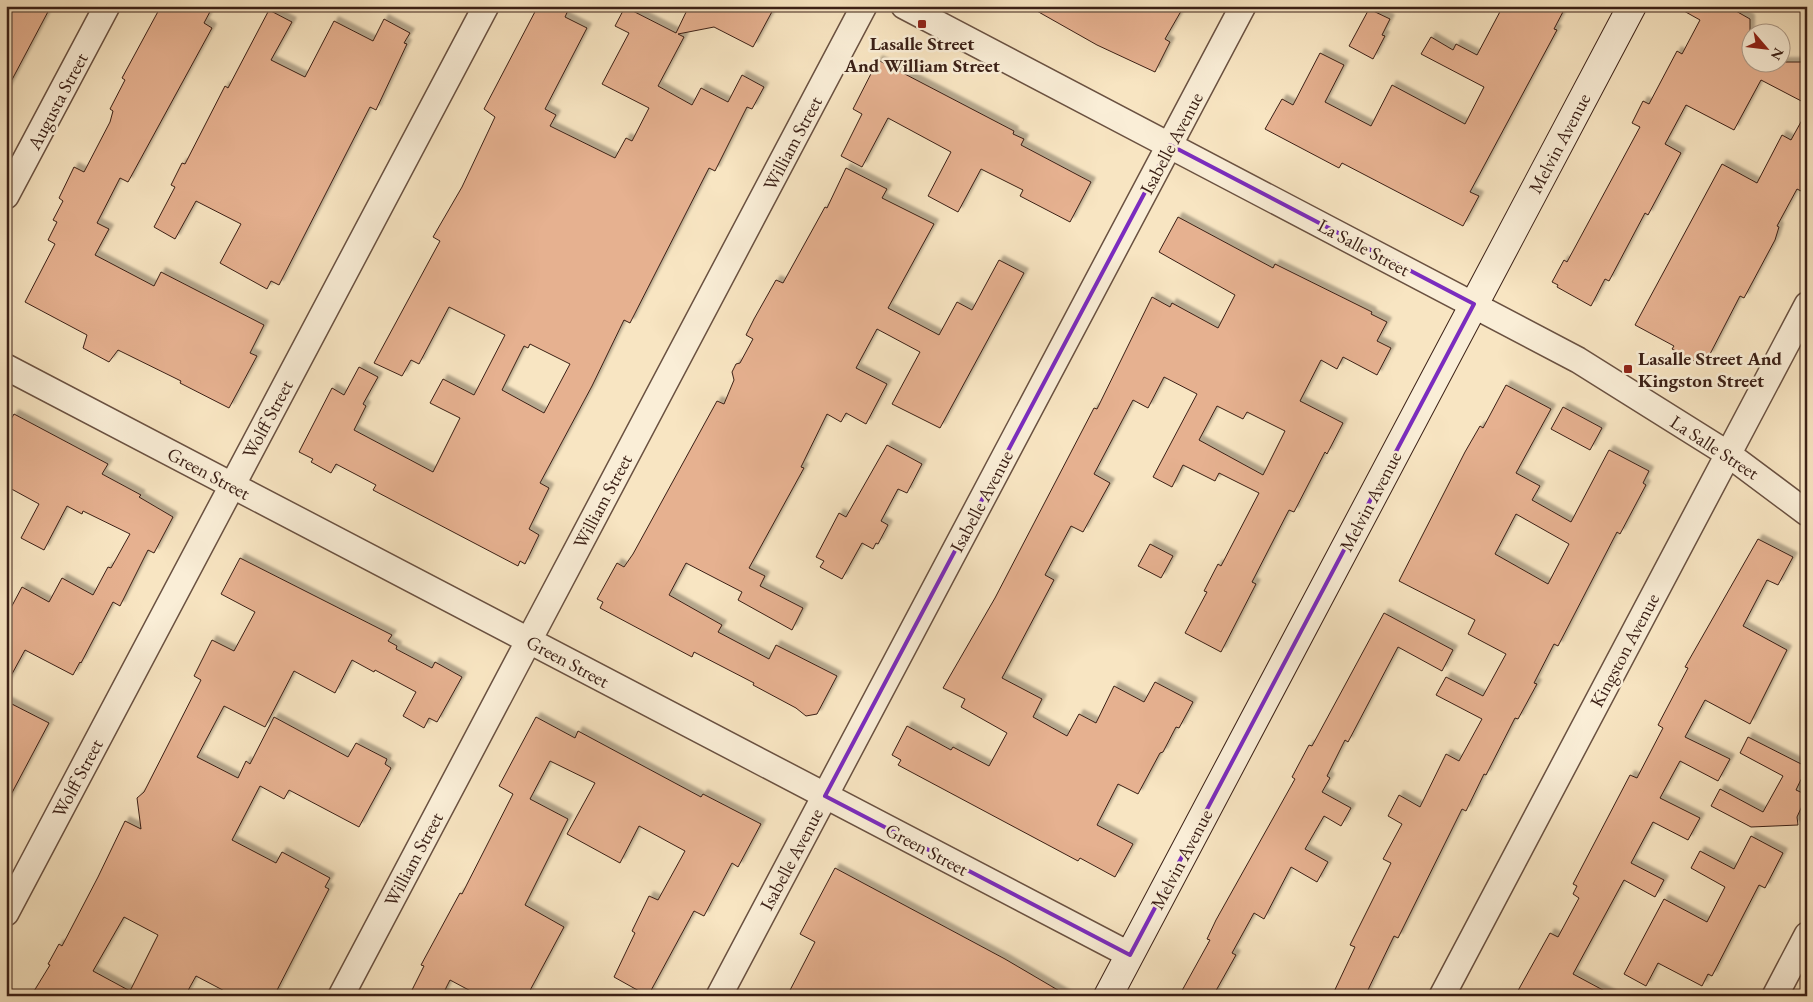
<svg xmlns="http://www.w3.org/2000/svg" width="1813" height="1002" viewBox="0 0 1813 1002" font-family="'EB Garamond',serif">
  <defs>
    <filter id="shadow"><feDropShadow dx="4.5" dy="-4.5" stdDeviation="1" flood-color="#0004"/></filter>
  </defs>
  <rect width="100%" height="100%" fill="#f8e5c2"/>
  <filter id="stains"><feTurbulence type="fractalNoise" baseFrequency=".004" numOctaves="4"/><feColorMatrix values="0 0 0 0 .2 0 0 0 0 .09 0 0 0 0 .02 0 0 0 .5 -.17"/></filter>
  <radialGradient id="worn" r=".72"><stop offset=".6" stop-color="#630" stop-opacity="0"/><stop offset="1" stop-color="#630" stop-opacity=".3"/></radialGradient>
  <path fill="#e6b190" stroke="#3b2016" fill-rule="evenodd" filter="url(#shadow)" d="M 6,6 L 51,6 L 6,91 Z
    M 161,6 L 213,6 L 204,23 L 212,28 L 128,182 L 120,178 L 97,223 L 109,229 L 95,255 L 154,286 L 161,272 L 264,325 L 250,353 L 257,356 L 229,408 L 180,383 L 181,381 L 118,350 L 109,362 L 83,348 L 87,335 L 25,302 L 55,244 L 48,240 L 57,222 L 53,220 L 63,201 L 59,198 L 74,167 L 84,172 L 110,122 L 113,111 L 110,109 L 125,80 L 122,78 Z
    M 538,6 L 570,6 L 565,17 L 587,28 L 545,109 L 556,115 L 550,126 L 615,158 L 626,138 L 632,141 L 649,108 L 602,84 L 629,33 L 615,26 L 625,7 L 676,33 L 689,6 L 775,6 L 753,47 L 714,27 L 678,34 L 684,37 L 658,86 L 692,105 L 701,88 L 728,102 L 742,75 L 764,87 L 752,109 L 747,107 L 715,171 L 709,168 L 630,323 L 624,320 L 592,386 L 540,483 L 549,488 L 529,529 L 539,535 L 525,564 L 520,561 L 518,566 L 373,490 L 376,485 L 336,464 L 331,473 L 311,462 L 313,459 L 299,452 L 332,388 L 344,395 L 359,367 L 378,377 L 363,404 L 366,406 L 354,430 L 433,472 L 460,418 L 430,403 L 443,379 L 474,395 L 505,335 L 449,307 L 419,364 L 411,360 L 402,376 L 374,363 L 440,241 L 433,237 L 462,187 L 495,117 L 484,109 ZM 530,344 L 570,364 L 544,413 L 502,390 L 524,346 L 528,348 Z
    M 1028,6 L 1184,6 L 1165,39 L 1170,42 L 1155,72 L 1097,45 Z
    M 1503,6 L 1566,6 L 1554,29 L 1557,30 L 1470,192 L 1479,196 L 1463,226 L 1342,163 L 1339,168 L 1265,129 L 1282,99 L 1293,105 L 1320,53 L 1344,65 L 1325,102 L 1371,126 L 1392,85 L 1465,124 L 1484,87 L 1421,54 L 1431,37 L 1453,50 L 1456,44 L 1477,55 Z
    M 1675,6 L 1727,6 L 1750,19 L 1750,62 L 1807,62 L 1807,104 L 1761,80 L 1734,130 L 1686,105 L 1665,144 L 1681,153 L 1648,215 L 1645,213 L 1609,281 L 1605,279 L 1591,306 L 1557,287 L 1558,285 L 1552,282 L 1564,260 L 1567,262 L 1640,127 L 1632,123 L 1643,101 L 1649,104 L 1677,51 L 1682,54 L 1700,20 Z
    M 1369,9 L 1390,19 L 1382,35 L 1385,36 L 1373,59 L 1349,46 Z
    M 269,10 L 292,22 L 271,60 L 305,77 L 334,21 L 373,41 L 384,19 L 410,33 L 404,43 L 407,44 L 376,110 L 370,107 L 279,285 L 271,281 L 267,289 L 220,263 L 241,224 L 196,201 L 175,239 L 154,227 L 175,187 L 171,185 L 182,163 L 185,164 L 225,86 L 228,88 Z
    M 878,60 L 1014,131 L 1013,134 L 1024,139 L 1021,145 L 1091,182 L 1070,222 L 1020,196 L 1023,190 L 981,169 L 958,212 L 928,196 L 951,152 L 888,118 L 862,167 L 841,156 L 862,114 L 853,109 Z
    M 1807,111 L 1807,179 L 1801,191 L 1797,189 L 1777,226 L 1779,227 L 1775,240 L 1744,298 L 1740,296 L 1709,356 L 1702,352 L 1696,362 L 1672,349 L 1674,346 L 1635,325 L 1722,164 L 1757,183 L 1782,135 L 1791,140 Z
    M 846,168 L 887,189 L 882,198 L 934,224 L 888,308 L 939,335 L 957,302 L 972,310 L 999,260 L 1024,273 L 940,428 L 892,404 L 920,352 L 877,329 L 856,368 L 887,384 L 866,424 L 846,413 L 841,422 L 827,414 L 801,467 L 804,468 L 749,568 L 765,576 L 760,586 L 803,608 L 792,630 L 738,600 L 742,592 L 686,563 L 669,595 L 722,625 L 718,632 L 769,659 L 776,645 L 837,676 L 817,714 L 806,716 L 796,708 L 753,685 L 754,683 L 694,652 L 692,657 L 600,608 L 603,602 L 597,599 L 617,563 L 624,567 L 633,554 L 717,401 L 724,404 L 734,380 L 732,372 L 736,364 L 740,363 L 753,339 L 746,335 L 754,319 L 776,280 L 783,283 L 825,207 L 827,208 Z
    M 1178,217 L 1273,268 L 1275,264 L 1372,312 L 1371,314 L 1387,322 L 1377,341 L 1391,348 L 1377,375 L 1343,357 L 1337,369 L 1321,360 L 1300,401 L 1343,423 L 1327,454 L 1325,452 L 1294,512 L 1289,510 L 1252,582 L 1256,584 L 1221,652 L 1185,633 L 1207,592 L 1204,591 L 1218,564 L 1221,566 L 1259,493 L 1219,473 L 1215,481 L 1183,465 L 1172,487 L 1153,477 L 1197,394 L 1164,377 L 1148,408 L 1133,400 L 1094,474 L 1110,483 L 1083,532 L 1071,526 L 1045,575 L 1054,580 L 1002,678 L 1042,699 L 1033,717 L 1067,736 L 1079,714 L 1096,723 L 1114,686 L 1144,702 L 1155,682 L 1193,702 L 1179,728 L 1176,727 L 1163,752 L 1160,753 L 1138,794 L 1118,784 L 1097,825 L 1133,844 L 1115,877 L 1080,858 L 1078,861 L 898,765 L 901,760 L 892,755 L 907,726 L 951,750 L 953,747 L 989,766 L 1007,733 L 961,707 L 965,699 L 943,688 L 995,598 L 1094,408 L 1097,409 L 1152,297 L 1170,307 L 1172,303 L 1218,328 L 1235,295 L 1159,252 ZM 1217,406 L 1243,419 L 1247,412 L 1285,431 L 1263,475 L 1199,440 Z
    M 1506,385 L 1551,409 L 1516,473 L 1540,486 L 1532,500 L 1571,522 L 1609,450 L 1649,471 L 1643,483 L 1646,485 L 1620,534 L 1617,532 L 1558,646 L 1554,644 L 1534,683 L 1537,684 L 1518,719 L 1515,718 L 1486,775 L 1484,774 L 1466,811 L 1462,809 L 1398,938 L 1394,936 L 1365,996 L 1332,996 L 1355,947 L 1350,945 L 1391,863 L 1383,859 L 1402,824 L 1388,816 L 1399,795 L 1420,807 L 1446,754 L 1459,761 L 1482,719 L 1436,695 L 1446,677 L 1483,696 L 1506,654 L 1468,634 L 1475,620 L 1399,581 L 1465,452 L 1480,426 L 1483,428 ZM 1516,514 L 1569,544 L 1548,584 L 1495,554 Z
    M 1563,407 L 1602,428 L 1590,450 L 1551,429 Z
    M 14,414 L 108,464 L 102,474 L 141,495 L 139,497 L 173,517 L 154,553 L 148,550 L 120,606 L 113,602 L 81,663 L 80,662 L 73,675 L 25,650 L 6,685 L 6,617 L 22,587 L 49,602 L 62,578 L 93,595 L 108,567 L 111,568 L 130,534 L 83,511 L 82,514 L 67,506 L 44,550 L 21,538 L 39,504 L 6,486 L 6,428 Z
    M 887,445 L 922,464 L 907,493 L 898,489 L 881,521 L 888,525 L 878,544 L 876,543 L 873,549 L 862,543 L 842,579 L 820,567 L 824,561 L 816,557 L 839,513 L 846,517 Z
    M 1758,539 L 1793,557 L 1778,585 L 1767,580 L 1743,626 L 1787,650 L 1750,724 L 1705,700 L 1685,737 L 1730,759 L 1718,781 L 1680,761 L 1660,798 L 1700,818 L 1688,840 L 1653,822 L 1631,863 L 1664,880 L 1655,897 L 1624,880 L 1573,974 L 1614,996 L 1515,996 L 1550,933 L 1558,937 L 1579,898 L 1573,894 L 1577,886 L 1573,884 L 1630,775 L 1637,778 L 1663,728 L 1658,725 L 1688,668 L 1685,667 Z
    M 1150,544 L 1173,556 L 1161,578 L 1138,566 Z
    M 240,558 L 392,635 L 388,641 L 397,646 L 396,649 L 432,668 L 435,662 L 462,677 L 437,722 L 429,718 L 424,728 L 403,716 L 416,692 L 375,670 L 374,672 L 352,660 L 335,693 L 294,671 L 265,727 L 224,706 L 197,757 L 238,778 L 246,761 L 250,764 L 274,717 L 348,757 L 356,743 L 387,759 L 385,764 L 391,768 L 359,827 L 289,790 L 284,799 L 260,786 L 232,840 L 276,863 L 282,852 L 330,878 L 325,887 L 329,889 L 274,996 L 234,996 L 196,976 L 185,996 L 31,996 L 50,965 L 48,964 L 59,944 L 62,946 L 98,877 L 125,821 L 141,829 L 137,798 L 144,792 L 201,680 L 194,676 L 212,640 L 234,651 L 255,612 L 221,594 ZM 124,917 L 158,935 L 130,991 L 93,971 Z
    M 1384,613 L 1453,650 L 1442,671 L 1398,647 L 1348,742 L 1345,740 L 1327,776 L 1330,778 L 1322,792 L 1351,808 L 1341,826 L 1324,816 L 1305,849 L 1328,862 L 1317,882 L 1291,867 L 1264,919 L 1254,913 L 1232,953 L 1236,955 L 1213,996 L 1179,996 L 1210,940 L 1207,939 L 1216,920 L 1295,779 L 1292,777 L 1309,745 L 1312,746 Z
    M 6,701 L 49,723 L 6,804 Z
    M 536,717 L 575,738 L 578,731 L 701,797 L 703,794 L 761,824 L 738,867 L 732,863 L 704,916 L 694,911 L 648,996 L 614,977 L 635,933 L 632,931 L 649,896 L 658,900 L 685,851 L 639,826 L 620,863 L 567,834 L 595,783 L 550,761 L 530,799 L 568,819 L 525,905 L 564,927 L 527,996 L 480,996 L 450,980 L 442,996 L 409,996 L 424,966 L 421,965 L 460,893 L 462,894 L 513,794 L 499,786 Z
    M 1748,737 L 1807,767 L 1796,790 L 1807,795 L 1797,817 L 1798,825 L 1751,827 L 1711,806 L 1720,789 L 1763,812 L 1783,776 L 1740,753 Z
    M 1751,836 L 1783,853 L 1765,888 L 1759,885 L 1712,976 L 1708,974 L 1702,986 L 1658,963 L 1646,986 L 1624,974 L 1664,899 L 1707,922 L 1725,887 L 1691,868 L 1700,851 L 1734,869 Z
    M 835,868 L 1005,959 L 1068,996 L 787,996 L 815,942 L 800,934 Z"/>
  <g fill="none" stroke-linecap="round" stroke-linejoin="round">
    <defs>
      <path id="street" d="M 904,6 L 1578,360 L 1728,454 L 1807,513
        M 6,196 L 107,6
        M 6,367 L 1130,955
        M 6,913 L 486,6
        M 341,996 L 864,6
        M 719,996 L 1243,6
        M 1442,996 L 1807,305
        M 1775,996 L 1807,935"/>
      <path id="secondary" d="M 1108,996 L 1632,6"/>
    </defs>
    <use href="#street" stroke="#6a5141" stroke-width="28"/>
    <use href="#secondary" stroke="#3b2016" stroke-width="30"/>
    <use href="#street" stroke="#faeed7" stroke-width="25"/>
    <use href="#secondary" stroke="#faeed7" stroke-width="28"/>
  </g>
  <path fill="none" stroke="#7b2cbf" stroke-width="4" stroke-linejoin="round" d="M 1170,145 L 1474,304 L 1130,955 L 825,796 Z"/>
  <g fill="#8f2418" stroke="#faeed7" stroke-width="2">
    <rect x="917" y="19" width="10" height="10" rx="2.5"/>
    <rect x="1623" y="364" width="10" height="10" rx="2.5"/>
  </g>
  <g text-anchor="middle" stroke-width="5" stroke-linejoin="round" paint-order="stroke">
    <g font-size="19" font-weight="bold" fill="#3b2016" stroke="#faeed7">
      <text x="922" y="50">Lasalle Street<tspan x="922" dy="22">And William Street</tspan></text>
      <text x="1638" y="365" text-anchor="start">Lasalle Street And<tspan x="1638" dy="22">Kingston Street</tspan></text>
    </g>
    <g font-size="19" fill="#3b2016" stroke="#faeed7">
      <text transform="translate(57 101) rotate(-62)" y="7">Augusta Street</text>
      <text transform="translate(792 143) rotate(-62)" y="7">William Street</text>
      <text transform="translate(1171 143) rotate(-62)" y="7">Isabelle Avenue</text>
      <text transform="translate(1559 143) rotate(-62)" y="7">Melvin Avenue</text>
      <text transform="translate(1364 247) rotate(28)" y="7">La Salle Street</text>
      <text transform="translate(267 419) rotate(-62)" y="7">Wolff Street</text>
      <text transform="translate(1715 447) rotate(33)" y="7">La Salle Street</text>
      <text transform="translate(209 473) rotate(28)" y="7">Green Street</text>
      <text transform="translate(602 501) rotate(-62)" y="7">William Street</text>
      <text transform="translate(981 501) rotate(-62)" y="7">Isabelle Avenue</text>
      <text transform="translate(1370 501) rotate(-62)" y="7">Melvin Avenue</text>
      <text transform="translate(1624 650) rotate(-62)" y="7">Kingston Avenue</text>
      <text transform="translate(568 661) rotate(28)" y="7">Green Street</text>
      <text transform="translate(77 778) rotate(-62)" y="7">Wolff Street</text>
      <text transform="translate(927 849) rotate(28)" y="7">Green Street</text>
      <text transform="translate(413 859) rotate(-62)" y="7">William Street</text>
      <text transform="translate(791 859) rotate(-62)" y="7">Isabelle Avenue</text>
      <text transform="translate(1181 859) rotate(-62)" y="7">Melvin Avenue</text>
    </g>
  </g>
  <rect width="1813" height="1002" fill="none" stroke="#f8e5c2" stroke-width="25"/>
  <rect x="8" y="8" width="1798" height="987" fill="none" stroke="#3b2016" stroke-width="2.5"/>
  <rect x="12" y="12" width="1788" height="977" fill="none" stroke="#3b2016"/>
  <g transform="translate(1766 48) rotate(118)"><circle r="24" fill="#faeed7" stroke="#ae9c8a"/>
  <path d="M0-4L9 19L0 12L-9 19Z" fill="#8f2418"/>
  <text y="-8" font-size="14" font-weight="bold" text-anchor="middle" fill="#3b2016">N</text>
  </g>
  <rect width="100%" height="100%" filter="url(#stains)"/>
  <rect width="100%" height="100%" fill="url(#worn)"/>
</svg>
